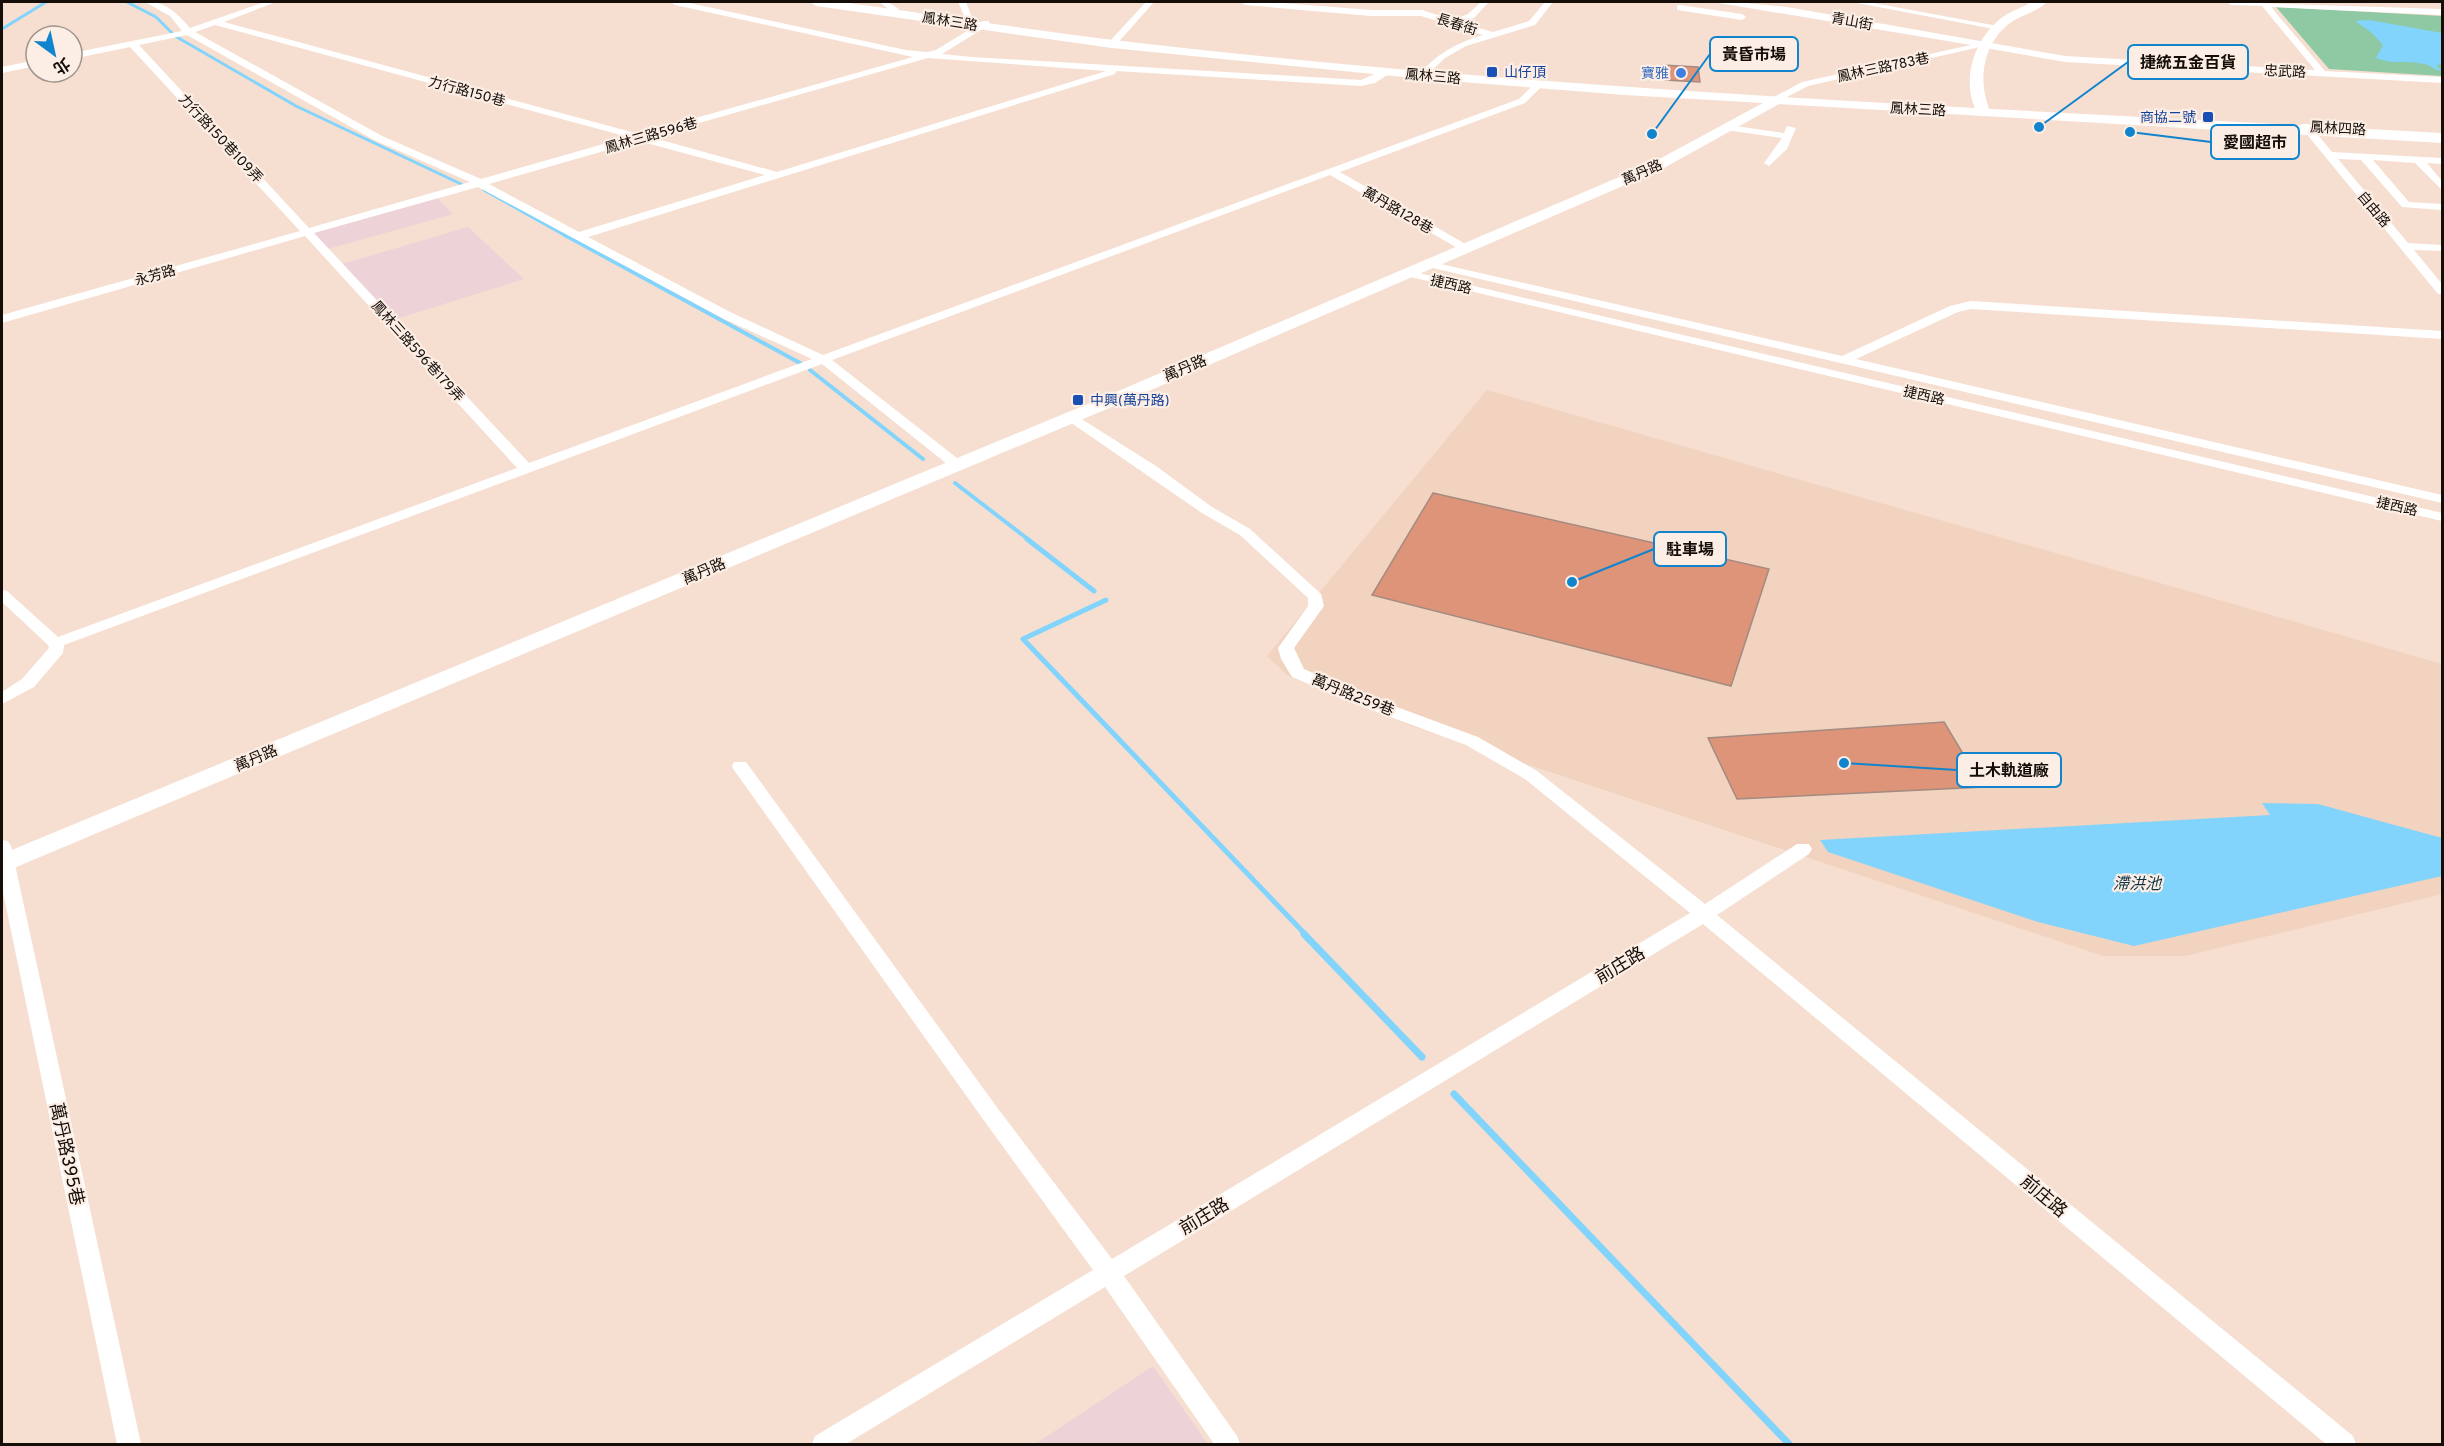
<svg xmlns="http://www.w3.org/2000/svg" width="2444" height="1446" viewBox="0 0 2444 1446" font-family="Overpass,'Noto Sans TC',sans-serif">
  <rect width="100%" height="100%" fill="#f6dfd0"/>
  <path fill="#f1d3bf" d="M 1487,390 L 2442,664 L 2442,894 L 2185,956 L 2103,956 L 1409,725 L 1288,676 L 1267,656 Z"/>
  <path fill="#edd3d8" d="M 437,198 L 453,214 L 328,249 L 313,233 Z
    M 468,227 L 524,279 L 393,320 L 342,264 Z
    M 1153,1366 L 1208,1444 L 1035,1444 Z"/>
  <path fill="#8fc9a3" d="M 2276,7 L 2442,16 L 2442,76 L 2329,69 Z"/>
  <path fill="#82d4fc" d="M 2369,20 L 2442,33 L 2442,64 L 2436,65 L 2442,71 C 2434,70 2431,65 2424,64 C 2408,60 2392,65 2376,58 L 2383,45 L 2372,33 L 2355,21 Z
    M 2262,803 L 2318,804 L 2442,838 L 2442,876 L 2134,946 L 2038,922 L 1828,852 L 1820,840 L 2270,815 Z"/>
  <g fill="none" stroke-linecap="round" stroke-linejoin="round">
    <path stroke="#82d4fc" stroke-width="3" d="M 127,2 L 156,17 L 175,36 L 296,106 L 461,184
      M 2,29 L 46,2
      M 484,190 L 566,236"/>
    <path stroke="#82d4fc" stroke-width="4" d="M 563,234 L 800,363
      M 810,370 L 923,459
      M 955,483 L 1029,540"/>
    <path stroke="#82d4fc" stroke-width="5" d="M 1027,539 L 1094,591
      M 1106,600 L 1023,639 L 1306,935"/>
    <path stroke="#82d4fc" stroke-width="7" d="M 1304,934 L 1422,1057
      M 1454,1094 L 1789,1444"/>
  </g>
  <path fill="#dd9478" stroke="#a48b82" stroke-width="1.5" d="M 1662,65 L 1698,67 L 1700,82 L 1664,80 Z
    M 1433,493 L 1769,569 L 1731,686 L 1372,595 Z
    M 1944,722 L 1983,787 L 1737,799 L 1708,738 Z"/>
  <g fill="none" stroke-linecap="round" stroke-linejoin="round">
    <path fill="#fff" fill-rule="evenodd" d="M 145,2 C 164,0 178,14 190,28 L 265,2 L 276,2 L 224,22 L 639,134 L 913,57 L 675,5 L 671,2 L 685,2 L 906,50 L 927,52 L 936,50 L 983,21 L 989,21 L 989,25 L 942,54 L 972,57 L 1361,80 L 1384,70 L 1392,72 L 1375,83 L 1361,86 L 1116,71 L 1115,74 L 588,237 L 732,313 L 823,355 L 1519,99 L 1535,83 L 1543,85 L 1525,103 L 1340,172 L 1469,246 L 1469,250 L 1461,250 L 1330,175 L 832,360 L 962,462 L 962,468 L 952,468 L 822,364 L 64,645 L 63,653 L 34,687 L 2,704 L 2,692 L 22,679 L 49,648 L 48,645 L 2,602 L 2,590 L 7,591 L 58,637 L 517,468 L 305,236 L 2,323 L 2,315 L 300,231 L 130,47 L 72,59 L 72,53 L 182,31 L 170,16 ZM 215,25 L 628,137 L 481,179 L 382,136 L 195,32 ZM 187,35 L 374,140 L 470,182 L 309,228 L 139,45 ZM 928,58 L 1106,71 L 777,172 L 650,137 ZM 639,141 L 765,175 L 579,232 L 489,184 ZM 478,187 L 724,319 L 812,359 L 529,463 L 314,233 Z
      M 879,2 L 888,2 L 899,9 L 893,14 L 887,14 L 889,9 Z
      M 958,2 L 966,2 L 974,23 L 963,26 L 962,24 L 966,20 Z
      M 1146,2 L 1154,2 L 1115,46 L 1109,46 L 1109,42 Z
      M 1241,2 L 1269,2 L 1371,10 L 1422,10 L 1453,20 L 1468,14 L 1481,2 L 1489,2 L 1474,18 L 1462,23 L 1493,32 L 1529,21 L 1545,2 L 1553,2 L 1535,25 L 1466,46 L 1445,58 L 1424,78 L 1419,75 C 1437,53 1457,43 1483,35 L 1421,16 L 1371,16 L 1245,5 Z
      M 1713,2 L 1735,2 L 1787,7 L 2065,56 L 2315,70 L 2262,6 L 2231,5 L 2227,2 L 2442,9 L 2442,15 L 2271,7 L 2325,71 L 2442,77 L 2442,83 L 2065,62 L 1980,47 L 1808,86 L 1783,99 L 1780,98 L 1780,94 L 1802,82 L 1971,45 Z
      M 1852,2 L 1868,2 L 2003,27 L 1999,30 Z
      M 2024,2 L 2041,4 L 2037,7 Z
      M 1680,5 L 1742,14 L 1746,17 L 1742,20 L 1677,10 L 1677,6 Z
      M 36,60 L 36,66 L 2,73 L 2,67 Z
      M 2301,124 L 2309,124 L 2332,152 L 2442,158 L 2442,164 L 2427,163 L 2442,181 L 2442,190 L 2415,163 L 2373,160 L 2409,202 L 2442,204 L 2442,210 L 2402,207 L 2361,160 L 2338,159 L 2408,243 L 2442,245 L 2442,251 L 2414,250 L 2442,284 L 2442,294 L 2438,294 L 2300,126 Z
      M 1729,125 L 1784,133 L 1787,126 L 1796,128 L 1787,149 L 1769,166 L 1764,163 L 1782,138 L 1725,130 L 1725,126 Z
      M 1428,261 L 1842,356 L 1950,306 L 1971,301 L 2442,331 L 2442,339 L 1971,309 L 1958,312 L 1856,359 L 2442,495 L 2442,503 L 1424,266 L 1424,262 Z
      M 1406,270 L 2442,513 L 2442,521 L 1402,275 L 1400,273 Z
      M 1072,413 L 1156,466 L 1212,507 L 1250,529 L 1321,594 L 1324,606 L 1294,648 L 1304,669 L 1359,693 L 1478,737 L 1537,771 L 1705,904 L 1797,844 L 1809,844 L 1812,849 L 1809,854 L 1717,915 L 2353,1436 L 2356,1444 L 2326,1444 L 1703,924 L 1124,1276 L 1237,1436 L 1240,1444 L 1214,1444 L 1105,1287 L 846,1444 L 812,1444 L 815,1436 L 1093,1270 L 985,1122 L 734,770 L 732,766 L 734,762 L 746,762 L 999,1110 L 1112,1259 L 1690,913 L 1525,779 L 1466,745 L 1347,701 L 1292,677 L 1281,659 L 1278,648 L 1308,606 L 1308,598 L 1240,535 L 1202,513 L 1067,420 L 1065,417 Z
      M 2,840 L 8,841 L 11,846 L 141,1444 L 117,1444 L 2,887 Z"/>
    <path fill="#fff" fill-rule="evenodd" d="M 2033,2 L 2047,2 C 2037,12 2021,15 2010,23 C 1982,44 1977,83 1991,113 L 1989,116 L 1979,116 C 1960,85 1972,42 2000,19 C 2009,12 2022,7 2033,2 Z
      M 1783,92 L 1788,93 L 1788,99 L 1662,169 L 1114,406 L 2,873 L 2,854 L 1102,398 L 1652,163 Z"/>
    <path fill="#fff" fill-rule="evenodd" d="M 810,2 L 841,2 C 931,14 1022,29 1113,40 C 1554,92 1999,108 2442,133 L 2442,143 L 1625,95 L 1424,79 L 1112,48 L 816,6 Z"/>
  </g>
  <g fill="#1a4fb4" stroke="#fceee5" stroke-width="2">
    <rect x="1486" y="66" width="12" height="12" rx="3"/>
    <rect x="2202" y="111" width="12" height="12" rx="3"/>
    <rect x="1072" y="394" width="12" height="12" rx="3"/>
  </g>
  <circle fill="#3f7fe0" stroke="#fceee5" stroke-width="2" cx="1681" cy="73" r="6"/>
  <g text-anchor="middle" stroke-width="4.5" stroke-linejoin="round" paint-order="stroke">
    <g font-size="14" fill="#140d08" stroke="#fceee5">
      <text transform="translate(950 21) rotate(9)" y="5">鳳林三路</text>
      <text transform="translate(1852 21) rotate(10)" y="5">青山街</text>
      <text transform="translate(1457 24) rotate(17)" y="5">長春街</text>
      <text transform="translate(1883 67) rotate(-12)" y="5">鳳林三路783巷</text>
      <text transform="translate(2285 71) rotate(3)" y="5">忠武路</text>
      <text transform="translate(1433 76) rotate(5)" y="5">鳳林三路</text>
      <text transform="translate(467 91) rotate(15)" y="5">力行路150巷</text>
      <text transform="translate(1918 109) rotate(3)" y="5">鳳林三路</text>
      <text transform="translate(2338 128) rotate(3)" y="5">鳳林四路</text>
      <text transform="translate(651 135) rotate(-16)" y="5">鳳林三路596巷</text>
      <text transform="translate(221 138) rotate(47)" y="5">力行路150巷109弄</text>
      <text transform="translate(1642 172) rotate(-24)" y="5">萬丹路</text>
      <text transform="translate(2374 209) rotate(50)" y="5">自由路</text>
      <text transform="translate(1398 210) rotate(30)" y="5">萬丹路128巷</text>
      <text transform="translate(155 275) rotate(-16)" y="5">永芳路</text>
      <text transform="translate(1451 284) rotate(13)" y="5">捷西路</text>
      <text transform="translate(418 351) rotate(48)" y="5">鳳林三路596巷179弄</text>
      <text transform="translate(1924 395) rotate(13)" y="5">捷西路</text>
      <text transform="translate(2397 506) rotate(13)" y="5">捷西路</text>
    </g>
    <g font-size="14" fill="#164399" stroke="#fceee5" text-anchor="start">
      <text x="1504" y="77">山仔頂</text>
      <text x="2196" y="122" text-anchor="end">商協二號</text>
      <text x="1090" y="405">中興(萬丹路)</text>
    </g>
    <g font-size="14" fill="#366cbe" stroke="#fceee5" text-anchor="end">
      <text x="1669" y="78">寶雅</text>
    </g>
    <g font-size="15" fill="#140d08" stroke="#fceee5">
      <text transform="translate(1185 368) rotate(-23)" y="5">萬丹路</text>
      <text transform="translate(704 571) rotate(-23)" y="5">萬丹路</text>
      <text transform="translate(1353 695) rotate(22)" y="5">萬丹路259巷</text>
      <text transform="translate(256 758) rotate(-23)" y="5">萬丹路</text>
    </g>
    <g font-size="16" font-style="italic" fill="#0d3343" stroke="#fceee5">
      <text x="2137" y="889">滯洪池</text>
    </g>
    <g font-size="18" fill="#140d08" stroke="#fceee5">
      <text transform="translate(1620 965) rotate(-31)" y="6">前庄路</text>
      <text transform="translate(67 1154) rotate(78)" y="6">萬丹路395巷</text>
      <text transform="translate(2044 1196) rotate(40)" y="6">前庄路</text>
      <text transform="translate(1204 1216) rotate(-31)" y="6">前庄路</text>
    </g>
  </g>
  <path fill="none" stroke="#1084cd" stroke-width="2" d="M1652 134L1710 54M2039 127L2128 62M2130 132L2211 142M1572 582L1654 549M1844 763L1957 770"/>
  <g fill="#1084cd" stroke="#fceee5" stroke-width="2">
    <circle cx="1652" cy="134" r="6"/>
    <circle cx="2039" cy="127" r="6"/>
    <circle cx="2130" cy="132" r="6"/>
    <circle cx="1572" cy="582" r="6"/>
    <circle cx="1844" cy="763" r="6"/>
  </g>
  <g fill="#fceee5" stroke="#1084cd" stroke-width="2">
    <rect x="1710" y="37" width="88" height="34" rx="6"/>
    <rect x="2128" y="45" width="120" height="34" rx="6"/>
    <rect x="2211" y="125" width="88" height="34" rx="6"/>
    <rect x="1654" y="532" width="72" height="34" rx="6"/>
    <rect x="1957" y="753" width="104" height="34" rx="6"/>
  </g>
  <g font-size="16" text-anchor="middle" font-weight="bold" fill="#140d08">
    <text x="1754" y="60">黃昏市場</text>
    <text x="2188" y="68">捷統五金百貨</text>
    <text x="2255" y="148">愛國超市</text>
    <text x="1690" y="555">駐車場</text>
    <text x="2009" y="776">土木軌道廠</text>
  </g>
  <rect width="2444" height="1446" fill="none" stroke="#140d08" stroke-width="6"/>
  <g transform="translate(54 54) rotate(147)"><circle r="28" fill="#fceee5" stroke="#9f948d" stroke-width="1.5"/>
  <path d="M0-4.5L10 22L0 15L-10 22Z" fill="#1084cd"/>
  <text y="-9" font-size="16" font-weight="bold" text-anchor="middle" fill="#140d08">北</text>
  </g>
</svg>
